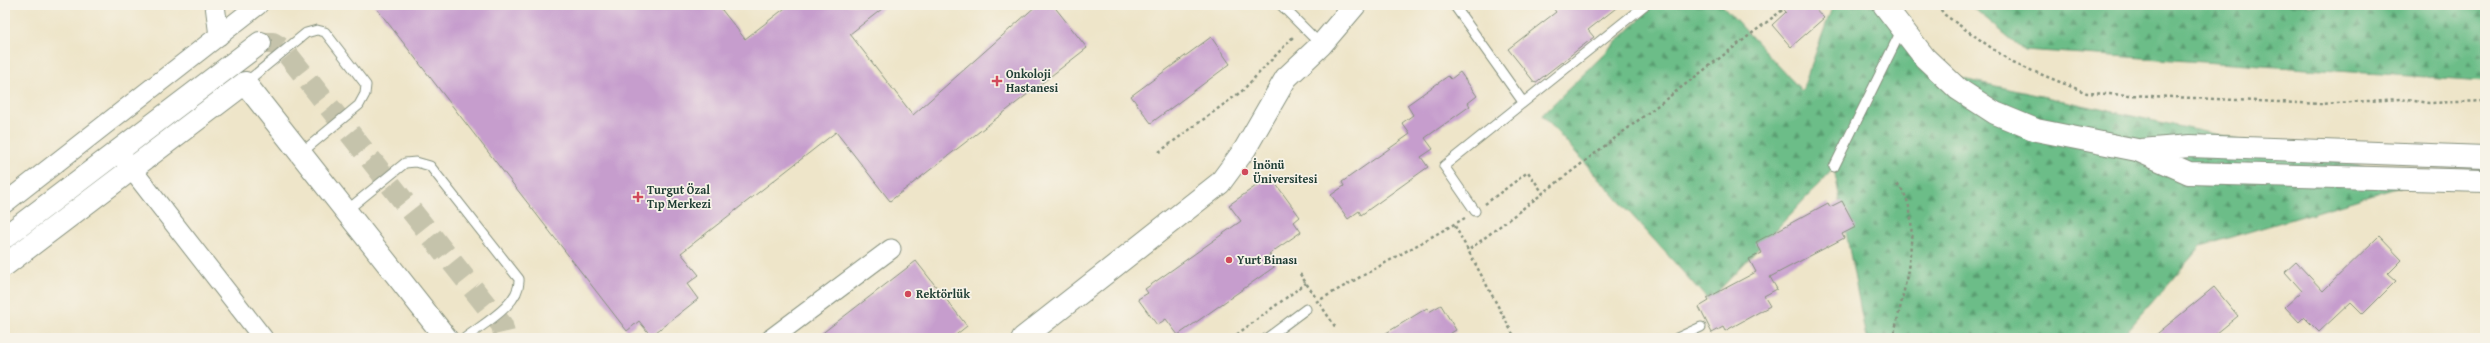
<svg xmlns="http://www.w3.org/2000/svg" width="2490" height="343" viewBox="0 0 2490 343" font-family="'Gentium Book Plus',serif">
  <defs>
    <pattern id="forest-firs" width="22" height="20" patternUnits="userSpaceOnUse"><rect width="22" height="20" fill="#6cbd88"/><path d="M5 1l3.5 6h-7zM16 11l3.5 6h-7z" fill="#589b70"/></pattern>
  </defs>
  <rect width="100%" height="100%" fill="#f7f3e8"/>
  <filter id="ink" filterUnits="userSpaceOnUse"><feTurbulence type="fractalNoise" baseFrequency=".025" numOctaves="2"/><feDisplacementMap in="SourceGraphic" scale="8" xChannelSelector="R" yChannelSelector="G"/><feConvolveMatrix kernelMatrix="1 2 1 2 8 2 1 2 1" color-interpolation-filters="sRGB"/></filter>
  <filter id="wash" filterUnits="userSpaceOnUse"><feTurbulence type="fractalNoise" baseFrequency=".012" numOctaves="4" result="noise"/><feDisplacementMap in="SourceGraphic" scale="16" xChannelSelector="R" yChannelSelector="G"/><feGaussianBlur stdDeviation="0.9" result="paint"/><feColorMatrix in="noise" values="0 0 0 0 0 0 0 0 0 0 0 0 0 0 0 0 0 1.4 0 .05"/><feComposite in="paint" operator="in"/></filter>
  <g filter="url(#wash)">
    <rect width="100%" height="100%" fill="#eee5c9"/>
    <path fill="url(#forest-firs)" stroke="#467d5e" d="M 1654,5 L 1722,5 L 1802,91 L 1833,5 L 1886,5 L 1941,74 L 2423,180 L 2201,246 L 2121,338 L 1866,338 L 1834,168 L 1709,301 L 1542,115 Z
      M 1970,5 L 2485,5 L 2485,81 L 2024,50 Z"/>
    <g id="blocks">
      <path fill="#c69dcd" d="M 374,5 L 718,5 L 745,39 L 789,5 L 887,5 L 850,34 L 913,115 L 1037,5 L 1053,5 L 1087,48 L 890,201 L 836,132 L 681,253 L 699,275 L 687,284 L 698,299 L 651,336 L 639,321 L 627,331 Z
        M 1551,5 L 1620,5 L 1588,30 L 1594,37 L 1535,83 L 1508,49 L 1556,12 Z
        M 1780,5 L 1812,5 L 1824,18 L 1791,47 L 1772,25 L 1786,12 Z
        M 1211,37 L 1230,64 L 1151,123 L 1131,96 Z
        M 1460,72 L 1477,96 L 1468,103 L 1470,106 L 1425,138 L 1433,149 L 1421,157 L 1428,167 L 1361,215 L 1359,211 L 1348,219 L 1331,195 L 1344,186 L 1342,182 L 1410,134 L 1402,123 L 1413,115 L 1407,105 L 1448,76 L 1451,79 Z
        M 1270,176 L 1300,217 L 1294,222 L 1301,232 L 1269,254 L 1277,265 L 1178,335 L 1166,319 L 1157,325 L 1138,299 L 1148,293 L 1145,289 L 1241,221 L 1229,205 Z
        M 1842,201 L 1856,227 L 1842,234 L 1844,238 L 1770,277 L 1777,289 L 1764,296 L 1770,306 L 1725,331 L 1723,327 L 1712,333 L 1699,307 L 1709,301 L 1707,298 L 1756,272 L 1749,259 L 1762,253 L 1756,242 L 1828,203 L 1830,207 Z
        M 2379,236 L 2402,260 L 2388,274 L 2396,281 L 2363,314 L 2351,302 L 2319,332 L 2304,317 L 2299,322 L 2285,307 L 2302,291 L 2285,272 L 2296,262 L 2323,291 Z
        M 916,261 L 967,326 L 952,338 L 816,338 Z
        M 2214,287 L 2238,316 L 2211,338 L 2152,338 Z
        M 1441,305 L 1456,330 L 1443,338 L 1378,338 L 1427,308 L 1429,312 Z"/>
    </g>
  </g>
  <g filter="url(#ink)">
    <use href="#blocks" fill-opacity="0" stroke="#86917e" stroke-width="1"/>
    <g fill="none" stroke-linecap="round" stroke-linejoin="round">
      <path stroke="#c5c3ab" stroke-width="22" stroke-dasharray="22 11" stroke-linecap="butt" d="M 260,43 L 273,43 L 284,50 L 497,319 L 502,325 L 505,338"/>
      <defs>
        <path id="service" d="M 1281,5 L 1321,45
          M 1454,5 L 1523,102
          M 245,83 L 306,33 L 317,30 L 325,32 L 366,85 L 365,94 L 359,105 L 301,153
          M 1834,167 L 1902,29
          M 346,211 L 405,163 L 416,162 L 430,166 L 519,279 C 521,304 483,324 465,338
          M 1475,211 L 1444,166 L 1645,5
          M 1267,338 L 1306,309
          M 1677,338 L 1701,327"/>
        <path id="minor" d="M 215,5 L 219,36
          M 123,158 L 263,338
          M 5,203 L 258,5
          M 772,338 L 891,249"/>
        <path id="tertiary" d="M 5,237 L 260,43
          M 5,265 L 245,83 L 446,338
          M 1023,338 L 1220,183 L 1245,149 L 1286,78 L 1321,45 L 1355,5"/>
        <path id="secondary" d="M 1884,5 L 1925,58 L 1958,89 L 1995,113 L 2036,130 L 2137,150 L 2189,173 L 2485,181
          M 2141,150 L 2190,146 L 2485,157"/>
      </defs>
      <use href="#service" stroke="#86917e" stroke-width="11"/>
      <use href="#minor" stroke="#86917e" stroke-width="21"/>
      <use href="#tertiary" stroke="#86917e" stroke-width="24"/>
      <use href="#secondary" stroke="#86917e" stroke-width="24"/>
      <path stroke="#86917e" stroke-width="2.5" stroke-dasharray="3 3" stroke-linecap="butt" d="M 1937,5 L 1945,15 L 2013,63 L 2087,93 L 2321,104 L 2400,99 L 2429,103 L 2485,101
        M 1159,152 L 1242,91 L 1294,36
        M 1485,204 L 1528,172 L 1543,193
        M 1455,226 L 1515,338
        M 1470,249 L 1789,5
        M 1300,274 L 1316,298
        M 1316,302 L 1465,218
        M 1320,304 L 1336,328
        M 1232,338 L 1306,283
        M 1893,338 C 1901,302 1929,208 1895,183"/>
      <use href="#service" stroke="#fff" stroke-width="9"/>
      <use href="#minor" stroke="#fff" stroke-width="19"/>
      <use href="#tertiary" stroke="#fff" stroke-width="22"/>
      <use href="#secondary" stroke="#fff" stroke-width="22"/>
    </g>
  </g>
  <g fill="#d1495b" stroke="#f7f3e8" stroke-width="1.5">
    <path d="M995 75h4v4h4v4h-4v4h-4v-4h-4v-4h4z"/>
    <circle cx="1245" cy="172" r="4"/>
    <path d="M636 191h4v4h4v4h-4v4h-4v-4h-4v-4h4z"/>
    <circle cx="1229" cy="260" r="4"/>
    <circle cx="908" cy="294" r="4"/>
  </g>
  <g text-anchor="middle" stroke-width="3.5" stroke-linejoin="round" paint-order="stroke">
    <g font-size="12" font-weight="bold" fill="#1f3d34" stroke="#f7f3e8" text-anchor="start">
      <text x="1006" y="78">Onkoloji<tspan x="1006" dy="14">Hastanesi</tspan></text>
      <text x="1253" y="169">İnönü<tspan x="1253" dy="14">Üniversitesi</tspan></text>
      <text x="647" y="194">Turgut Özal<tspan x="647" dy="14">Tıp Merkezi</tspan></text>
      <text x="1237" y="264">Yurt Binası</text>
      <text x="916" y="298">Rektörlük</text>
    </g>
  </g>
  <rect width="2490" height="343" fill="none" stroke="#f7f3e8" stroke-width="20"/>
</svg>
